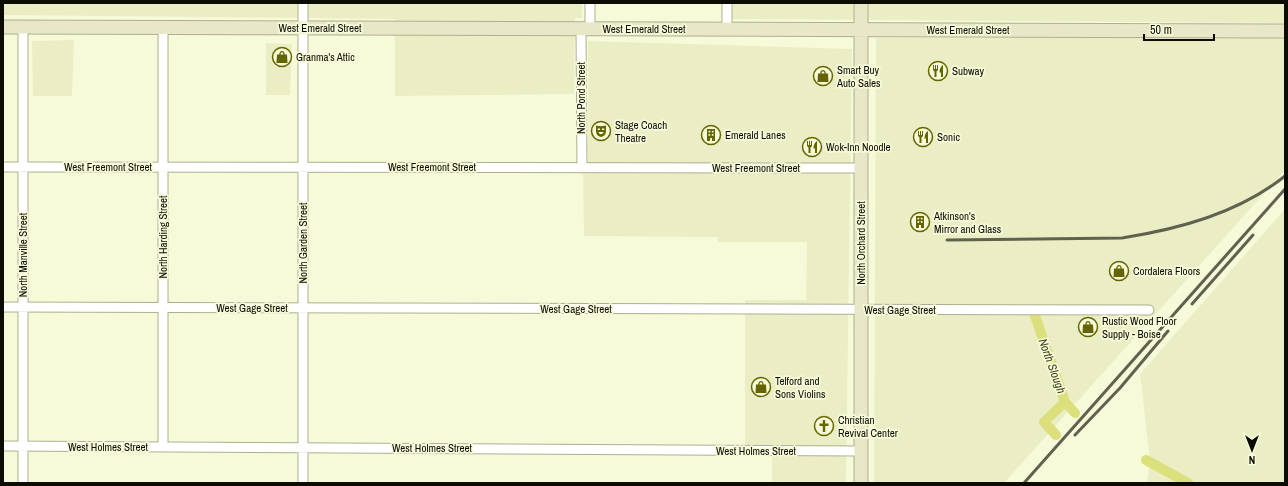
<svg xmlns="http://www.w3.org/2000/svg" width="1288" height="486" viewBox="0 0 1288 486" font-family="'Archivo Narrow',sans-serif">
  <rect width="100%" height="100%" fill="#f7fad8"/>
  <path fill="#ebeec5" d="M 3,3 L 582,3 L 582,18 L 575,18 L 574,94 L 395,96 L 395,19 L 3,15 Z
    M 733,3 L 1285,3 L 1285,23 L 732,19 Z
    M 876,38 L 1285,38 L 1285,170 L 1004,483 L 874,483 Z
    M 74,40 L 72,96 L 33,96 L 32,41 Z
    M 588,41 L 852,49 L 846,483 L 772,483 L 772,447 L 745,447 L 745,300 L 806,300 L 807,242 L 718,242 L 718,237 L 584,236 L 583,173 L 588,173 Z
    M 266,43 L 292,44 L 290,95 L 266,95 Z
    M 1285,209 L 1285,483 L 1147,483 L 1150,460 L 1140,374 Z"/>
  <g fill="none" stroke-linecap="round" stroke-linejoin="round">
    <path stroke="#dce07c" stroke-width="10" d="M 1035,316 L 1065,402 L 1075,413
      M 1056,435 L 1044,422 L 1065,402
      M 1146,460 L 1188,483"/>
    <defs>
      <path id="street" d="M 581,29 L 582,168
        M 590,29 L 590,3
        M 727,30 L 727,3
        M 3,167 L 861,168
        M 3,307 L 1149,310
        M 3,446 L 861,451
        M 163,447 L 163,28
        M 23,483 L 23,28
        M 303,483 L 303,3"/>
      <path id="secondary" d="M 861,3 L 861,483
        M 3,27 L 1285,31"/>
    </defs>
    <use href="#street" stroke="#adaf8f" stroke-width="11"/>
    <use href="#secondary" stroke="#adaf8f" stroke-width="15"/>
    <use href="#street" stroke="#fff" stroke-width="9"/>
    <use href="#secondary" stroke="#e8e8c8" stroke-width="13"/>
    <path stroke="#60614f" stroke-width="3" d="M 947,240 L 1122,238 C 1179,229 1239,213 1285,176
      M 1192,304 L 1253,235
      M 1075,435 L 1120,388 L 1168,331
      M 1024,483 L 1285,189"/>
  </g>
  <defs>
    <symbol id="shop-ring" viewBox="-11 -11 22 22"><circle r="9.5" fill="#f7fad8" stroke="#646500" stroke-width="1.5"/><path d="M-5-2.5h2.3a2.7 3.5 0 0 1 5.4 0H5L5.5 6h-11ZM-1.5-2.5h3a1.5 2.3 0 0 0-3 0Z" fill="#646500"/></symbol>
    <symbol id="restaurant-ring" viewBox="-11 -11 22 22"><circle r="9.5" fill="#f7fad8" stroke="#646500" stroke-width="1.5"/><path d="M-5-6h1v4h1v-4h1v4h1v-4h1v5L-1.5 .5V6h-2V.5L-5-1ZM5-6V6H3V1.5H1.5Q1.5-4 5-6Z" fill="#646500"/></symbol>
    <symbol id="theatre-ring" viewBox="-11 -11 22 22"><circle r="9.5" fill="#f7fad8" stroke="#646500" stroke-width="1.5"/><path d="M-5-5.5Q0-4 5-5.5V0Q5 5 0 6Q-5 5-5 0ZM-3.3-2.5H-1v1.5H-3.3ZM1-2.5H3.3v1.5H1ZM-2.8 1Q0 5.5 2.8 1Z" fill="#646500"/></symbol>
    <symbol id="building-ring" viewBox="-11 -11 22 22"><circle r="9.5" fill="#f7fad8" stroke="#646500" stroke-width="1.5"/><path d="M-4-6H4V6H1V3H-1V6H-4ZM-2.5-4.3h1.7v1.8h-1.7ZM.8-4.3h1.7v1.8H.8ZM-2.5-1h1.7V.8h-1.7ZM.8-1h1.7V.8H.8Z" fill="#646500"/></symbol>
    <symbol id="church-ring" viewBox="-11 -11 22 22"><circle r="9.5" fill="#f7fad8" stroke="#646500" stroke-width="1.5"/><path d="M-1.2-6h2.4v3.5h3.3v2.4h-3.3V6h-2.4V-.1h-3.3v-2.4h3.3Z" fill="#646500"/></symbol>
  </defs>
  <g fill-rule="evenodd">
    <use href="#shop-ring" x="271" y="46" width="22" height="22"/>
    <use href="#restaurant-ring" x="927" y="60" width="22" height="22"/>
    <use href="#shop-ring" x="812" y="65" width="22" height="22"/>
    <use href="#theatre-ring" x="590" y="120" width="22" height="22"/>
    <use href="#building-ring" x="700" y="124" width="22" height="22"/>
    <use href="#restaurant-ring" x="912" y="126" width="22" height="22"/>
    <use href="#restaurant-ring" x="801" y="136" width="22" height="22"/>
    <use href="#building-ring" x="909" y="211" width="22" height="22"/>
    <use href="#shop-ring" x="1108" y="260" width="22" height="22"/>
    <use href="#shop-ring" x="1077" y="316" width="22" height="22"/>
    <use href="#shop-ring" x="750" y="376" width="22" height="22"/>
    <use href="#church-ring" x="813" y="415" width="22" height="22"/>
  </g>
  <g text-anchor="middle" stroke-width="3.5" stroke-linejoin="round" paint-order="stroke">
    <g font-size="11" fill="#0c0c03" stroke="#f7fad8">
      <text x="320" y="32">West Emerald Street</text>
      <text x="644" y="33">West Emerald Street</text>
      <text x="968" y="34">West Emerald Street</text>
      <text transform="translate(581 98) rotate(-90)" y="4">North Pond Street</text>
      <text x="108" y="171">West Freemont Street</text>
      <text x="432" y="171">West Freemont Street</text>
      <text x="756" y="172">West Freemont Street</text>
      <text transform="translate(163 237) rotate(-90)" y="4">North Harding Street</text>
      <text transform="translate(303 243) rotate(-90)" y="4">North Garden Street</text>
      <text transform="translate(861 243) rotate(-90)" y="4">North Orchard Street</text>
      <text transform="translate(23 255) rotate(-90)" y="4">North Manville Street</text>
      <text x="252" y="312">West Gage Street</text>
      <text x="576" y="313">West Gage Street</text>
      <text x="900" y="314">West Gage Street</text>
      <text x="108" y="451">West Holmes Street</text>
      <text x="432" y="452">West Holmes Street</text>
      <text x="756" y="455">West Holmes Street</text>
    </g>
    <g font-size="11" fill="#0c0c03" stroke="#f7fad8" text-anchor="start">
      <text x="296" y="61">Granma's Attic</text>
      <text x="837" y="74">Smart Buy<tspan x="837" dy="13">Auto Sales</tspan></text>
      <text x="952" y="75">Subway</text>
      <text x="615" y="129">Stage Coach<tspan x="615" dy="13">Theatre</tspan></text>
      <text x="725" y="139">Emerald Lanes</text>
      <text x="937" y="141">Sonic</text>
      <text x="826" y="151">Wok-Inn Noodle</text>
      <text x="934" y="220">Atkinson's<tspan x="934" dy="13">Mirror and Glass</tspan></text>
      <text x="1133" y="275">Cordalera Floors</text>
      <text x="1102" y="325">Rustic Wood Floor<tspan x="1102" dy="13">Supply - Boise</tspan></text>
      <text x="775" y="385">Telford and<tspan x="775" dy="13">Sons Violins</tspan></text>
      <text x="838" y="424">Christian<tspan x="838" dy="13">Revival Center</tspan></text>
    </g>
    <g font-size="12" font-style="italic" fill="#3e3f15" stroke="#f7fad8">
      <text transform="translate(1052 366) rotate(70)" y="4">North Slough</text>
    </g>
  </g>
  <rect width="1288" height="486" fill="none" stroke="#0c0c03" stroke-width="8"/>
  <g transform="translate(1252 450) rotate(180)" stroke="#f7fad8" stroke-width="3" paint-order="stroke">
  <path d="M0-3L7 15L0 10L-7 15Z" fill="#0c0c03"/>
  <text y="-6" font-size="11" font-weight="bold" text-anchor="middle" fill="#0c0c03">N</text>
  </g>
  <path d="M1144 34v6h70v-6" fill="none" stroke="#0c0c03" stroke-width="2"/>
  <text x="1150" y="34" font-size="12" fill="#0c0c03" stroke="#f7fad8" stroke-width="3" paint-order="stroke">50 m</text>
</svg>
